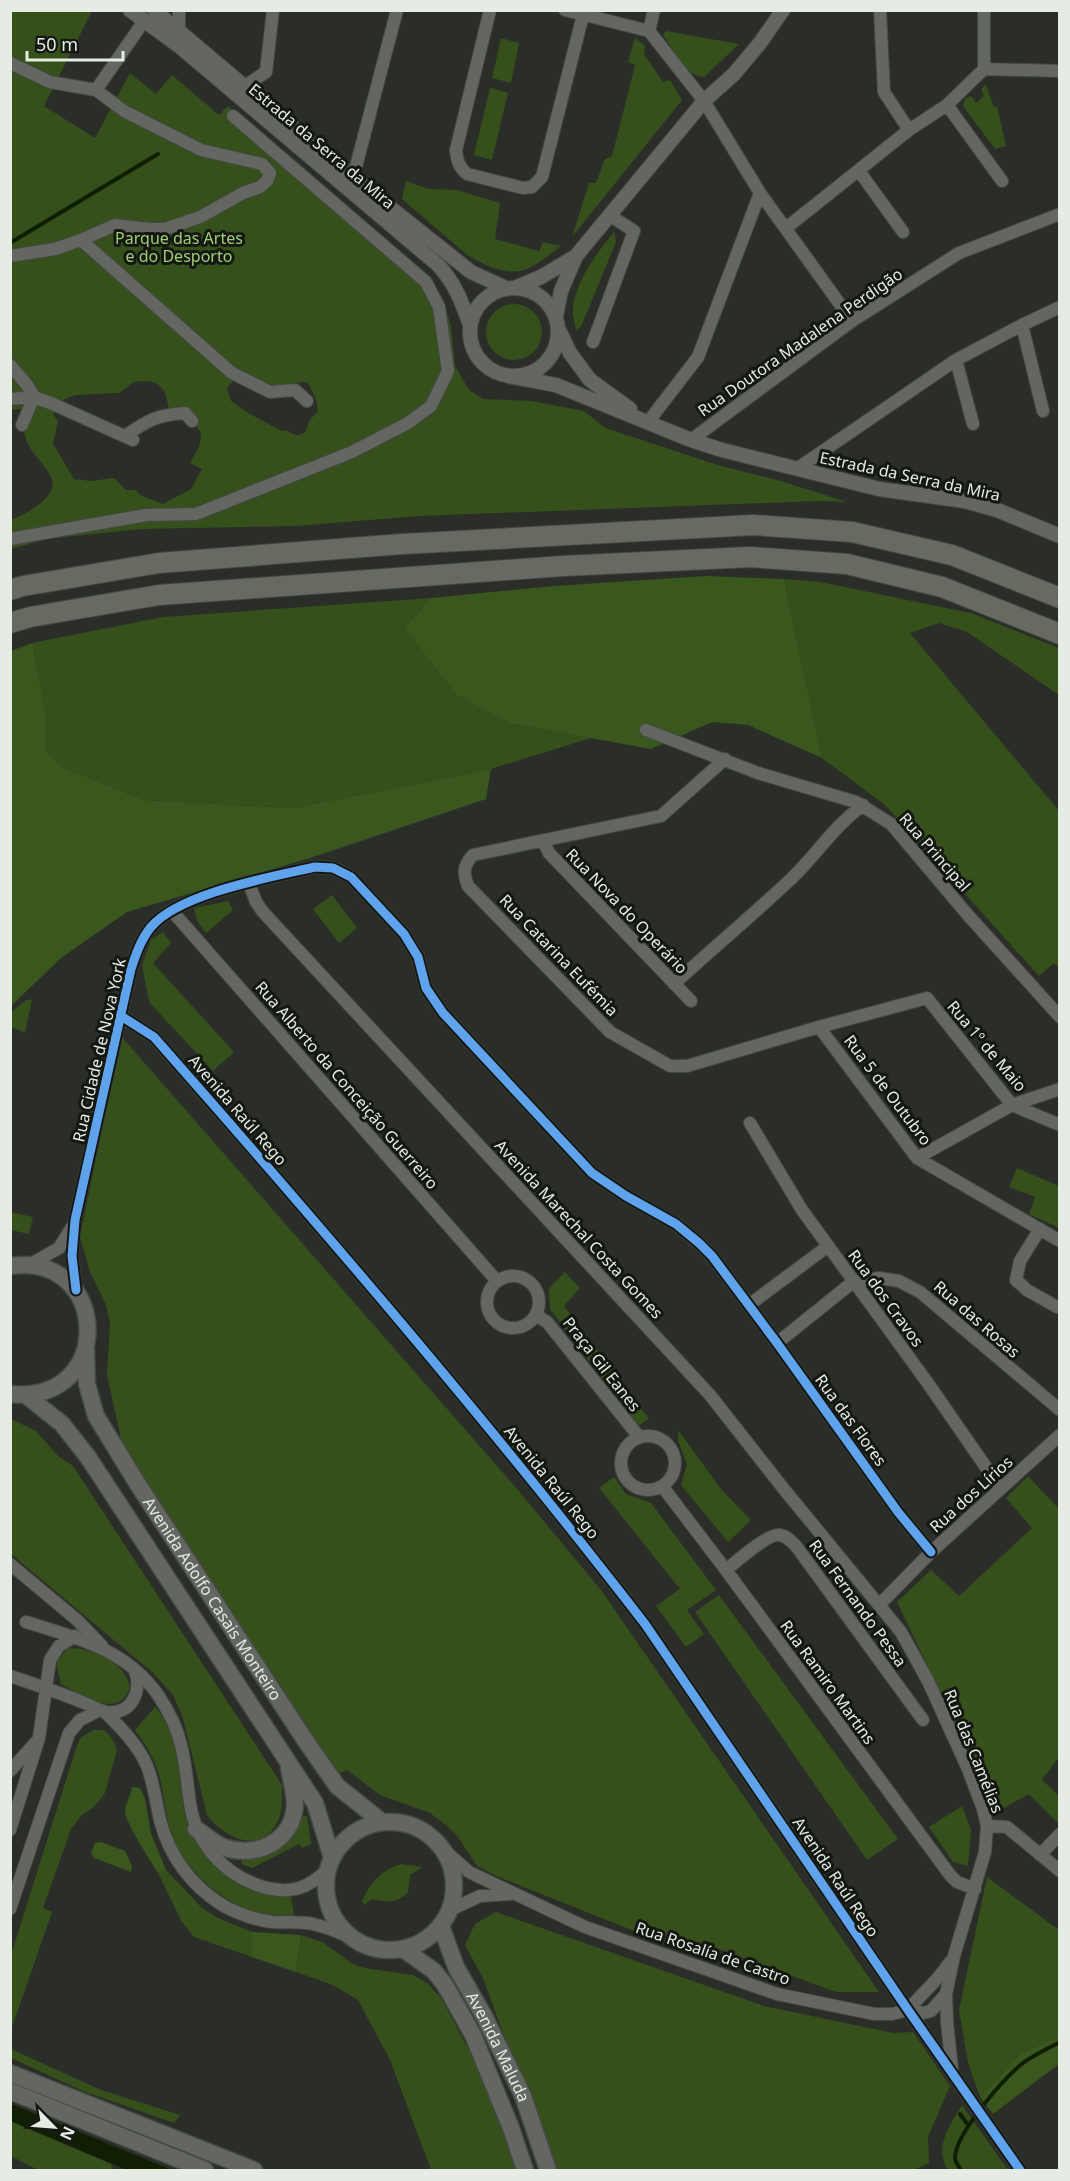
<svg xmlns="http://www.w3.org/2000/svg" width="1070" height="2181" viewBox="0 0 1070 2181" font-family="'Noto Sans',sans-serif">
  <rect width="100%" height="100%" fill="#2a2d28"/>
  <path fill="#36501c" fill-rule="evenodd" d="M 11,11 L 92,11 L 44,106 L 95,138 L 130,73 L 156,94 L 172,75 L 219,115 L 228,106 L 431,277 L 445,305 L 451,327 L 455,366 L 469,390 L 483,399 L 532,401 L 584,411 L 605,428 L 721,466 L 781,481 L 847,502 L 819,501 L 418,516 L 297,526 L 142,529 L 46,539 L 11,549 L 11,520 C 26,513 62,497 50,475 C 41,459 26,450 24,430 L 16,428 L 25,408 L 11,410 ZM 239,373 C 267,387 272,387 303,382 L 308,383 L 316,399 L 318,411 L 309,421 L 306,431 C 300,437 293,436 287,430 L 282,431 L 250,414 L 231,401 L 227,388 ZM 148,381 C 168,384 167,402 170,416 C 203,426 210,430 190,463 L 202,469 L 191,489 L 163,504 L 142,496 L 135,490 L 126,490 L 114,478 L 91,481 L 74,479 L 53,444 L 58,421 L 53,414 L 63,400 L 75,395 L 119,393 L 134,382 Z
    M 666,31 L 739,44 L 704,77 C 685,77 673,49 663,35 Z
    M 501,38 L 519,43 L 511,83 L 492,78 Z
    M 635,38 L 645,46 L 644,54 L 663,82 L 670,80 L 682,100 L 572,237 L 589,183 L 596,183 L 605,159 L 612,156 L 635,65 L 628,62 Z
    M 986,85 L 994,107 L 997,106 L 1006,146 L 995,149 L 963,106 L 965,99 L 971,96 L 976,103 L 984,96 L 981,89 Z
    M 490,88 L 508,93 L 492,160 L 474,155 Z
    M 406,181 L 429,189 L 457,190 L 500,203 L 495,239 L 539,251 L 543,242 L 561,246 C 551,254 541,262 529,268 C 510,278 482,265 466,254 L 402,199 Z
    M 614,232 L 616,242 L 581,327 L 576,330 C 575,323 572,314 573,307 C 577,278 597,253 614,232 Z
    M486 332a28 28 0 1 1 56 0a28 28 0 1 1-56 0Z
    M 784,579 L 820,582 L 971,613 L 1059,648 L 1059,695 L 967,632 L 939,623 L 910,633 L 1059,811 L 1059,968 L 1054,963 L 1039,976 L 885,805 L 822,758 Z
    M 431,598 L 405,628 L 513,724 L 591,738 L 491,769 L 293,808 L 144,800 L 62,767 L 45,750 L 45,710 L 32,643 L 163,617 Z
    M 332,895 L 357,928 L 339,943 L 313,909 Z
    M 228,901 L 233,910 L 206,933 L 197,921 L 194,908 Z
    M 163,932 L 171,943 L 153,963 L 234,1052 L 213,1071 L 149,1002 L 142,965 L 151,940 Z
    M 26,1000 L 32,1000 L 25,1033 L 11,1027 L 10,1013 Z
    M 121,1036 L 512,1483 L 601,1590 L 879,1992 L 836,1992 L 716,1948 L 687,1952 L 496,1876 L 477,1866 L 458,1837 L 446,1825 L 430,1813 L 380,1795 L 347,1770 L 339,1774 L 123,1448 L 107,1375 L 110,1323 L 106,1305 L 90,1272 L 80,1237 Z
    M 1017,1168 L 1059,1186 L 1059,1228 L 1029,1214 L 1035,1197 L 1009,1187 Z
    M 11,1212 L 33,1217 L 29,1234 L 11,1230 Z
    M 565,1272 L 580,1288 L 564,1306 L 649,1419 L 638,1426 L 550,1309 L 549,1288 Z
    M 11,1419 L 36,1431 L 58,1456 L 73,1466 L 282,1785 C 282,1797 283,1812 277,1823 C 259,1856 224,1837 207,1815 L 182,1715 L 173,1695 L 152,1672 L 11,1554 Z
    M 678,1430 L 721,1489 L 751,1520 L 728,1542 L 681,1485 L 687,1464 L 678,1441 Z
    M 1028,1476 L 1059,1509 L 1059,1757 L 1042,1780 L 1059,1796 L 1059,1824 L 1029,1794 L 1002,1809 L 992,1801 L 897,1602 L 931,1570 L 959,1596 L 1032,1528 L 1006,1498 Z
    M 614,1477 L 626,1494 L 651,1503 L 716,1590 L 687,1610 L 704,1634 L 686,1647 L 656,1606 L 680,1589 L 599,1488 Z
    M 719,1595 L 898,1839 L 867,1860 L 695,1612 Z
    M 68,1648 C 92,1648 125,1661 130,1687 C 120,1721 81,1695 61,1684 L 56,1663 Z
    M 155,1707 C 170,1723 175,1746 178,1766 C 184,1809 183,1835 216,1867 C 225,1875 234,1883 246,1888 C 260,1893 276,1894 291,1896 L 294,1916 C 280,1915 266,1915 253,1911 C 219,1900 187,1871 173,1838 C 164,1815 165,1789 156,1766 C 151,1753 143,1741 135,1730 Z
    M 94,1730 L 104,1730 L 112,1738 L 117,1750 L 105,1793 L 94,1807 L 82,1815 L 71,1829 L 43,1908 L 52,1912 L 11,2030 L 11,1955 L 77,1745 L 81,1737 Z
    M 962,1806 L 971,1829 L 968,1866 L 953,1862 L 929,1827 Z
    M 301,1816 L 307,1816 L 311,1844 L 302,1848 L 299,1844 L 252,1868 L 242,1864 L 242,1859 C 277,1857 284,1845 301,1816 Z
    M 401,1864 L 423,1867 L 410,1875 L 408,1893 C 395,1903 389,1903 372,1899 L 364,1905 L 362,1901 C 371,1882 381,1870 401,1864 Z
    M 166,1870 L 202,1908 L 218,1918 L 252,1932 L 252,1957 L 194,1937 L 182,1922 L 158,1873 Z
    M 987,1877 L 1059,1930 L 1059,2036 L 1020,2054 L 980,2097 L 968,2063 L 959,2010 Z
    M 496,1912 L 764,2006 L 893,2033 L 913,2032 L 950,2086 L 928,2137 L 929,2163 L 914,2170 L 553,2170 L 483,1978 L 465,1945 L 475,1924 Z
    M 301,1935 L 324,1943 L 351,1963 L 364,1968 L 413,1975 L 428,1984 L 441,1998 L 486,2082 L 515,2170 L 431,2170 L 390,2060 L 358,2000 L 333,1985 L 296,1972 Z
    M 11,2049 L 101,2090 L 180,2115 L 174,2123 L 83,2091 L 11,2058 Z
    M 962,2105 L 1008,2170 L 948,2170 C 933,2148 950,2125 962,2105 Z
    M 10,2121 L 111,2164 L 113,2170 L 38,2170 L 11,2156 Z"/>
  <path fill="#3a581d" d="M 705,576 L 784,579 L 822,758 L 748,725 L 712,722 L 651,749 L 513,724 L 457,695 L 405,628 L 431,598 L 554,586 Z
    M 32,643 L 45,710 L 45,750 L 62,767 L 144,800 L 293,808 L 491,769 L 486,799 L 307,859 L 127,912 L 61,958 L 11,1006 L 11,651 Z
    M 132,1787 L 140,1788 L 145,1799 L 151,1833 L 166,1870 L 158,1873 C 151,1861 124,1821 125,1810 C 126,1803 131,1795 132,1787 Z
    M 101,1842 L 125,1851 L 132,1866 L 131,1872 L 94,1858 L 91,1853 L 95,1843 Z
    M 252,1932 L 301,1935 L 296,1972 L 252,1957 Z
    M 1059,2036 L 1059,2064 L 993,2114 L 980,2097 L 1020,2054 Z"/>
  <path fill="#101f04" d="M 11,2104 L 167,2168 L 172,2170 L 127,2170 L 11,2121 Z"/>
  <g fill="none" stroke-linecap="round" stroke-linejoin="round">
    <path stroke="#101f04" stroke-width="4" d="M 10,243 L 158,154
      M 960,2114 L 968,2125
      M 961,2170 C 959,2167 955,2162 955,2158 C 955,2134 1004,2078 1023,2063 C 1034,2055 1047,2049 1060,2042"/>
    <defs>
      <path id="minor" d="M 490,10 L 456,150 C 457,161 459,167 467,174 L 523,188 L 532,187 L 542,177 L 583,15
        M 565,10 L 649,31
        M 654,10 L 649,31 L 704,101 L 760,193 L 852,321
        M 880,10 L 884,92 L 909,130
        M 984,10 L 984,69
        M 179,29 L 179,10
        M 10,63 L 50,82 L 96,90 L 124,111 L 201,150 L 262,164 L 270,173 L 267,181 L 260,187 L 243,193 L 200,217 L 165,229 L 149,229 L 115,225 L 81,240 L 55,249 L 10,256
        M 245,86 L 266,72 L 273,10
        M 96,90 L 144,21
        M 947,105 L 1002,181
        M 859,171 L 903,232
        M 353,178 L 397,10
        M 786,228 L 909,130 L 947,105 L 984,69 L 1060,71
        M 81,240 L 232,373 L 270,392 L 295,390 L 307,401
        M 1022,325 L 1043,411
        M 593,342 L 634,231 L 609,215
        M 956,360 L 973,424
        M 10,365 L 27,385 L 34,397 L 10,399
        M 648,422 L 698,357 L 760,193
        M 22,425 L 34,397 L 53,404 L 133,440
        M 125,436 C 148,420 157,415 185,413 L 192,421
        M 691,440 L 852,321 L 959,253 L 1060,214
        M 798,468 L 956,360 L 1022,325 L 1060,307
        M 10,539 L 146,515 L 196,514 L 352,452 L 408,423 L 431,406 L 448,371 L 439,307 L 426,282 L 233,116
        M 646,730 L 758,773 L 856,802 L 891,824 L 967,914 L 1060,1017
        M 725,759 L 661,816 L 473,855 C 463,866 463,873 468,886 L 610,1032 L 670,1066 L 687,1066 L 819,1027 L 927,998 L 1012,1105 L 1060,1125
        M 543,841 L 549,853 L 691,1001
        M 249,883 L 256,902 L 263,912 L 710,1395 L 783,1488 L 901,1632 L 928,1681 L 968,1769 L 983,1809 L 987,1826 L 985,1852 L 954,1956 L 946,1994 L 947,2022 L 952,2069
        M 172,911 L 497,1281
        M 674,984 C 713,948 754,914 792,878 C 818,853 833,827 863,805
        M 121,1016 L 154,1037 C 323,1229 489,1422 645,1624 L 908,2010 L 1020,2170
        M 819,1027 L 917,1158 L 1060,1241
        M 750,1123 L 802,1210 L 927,1382 L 1001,1489
        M 917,1158 L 1012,1105 L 1060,1089
        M 1040,1229 L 1020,1261 L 1016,1280 L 1027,1290 L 1057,1307
        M 29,1265 L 59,1248 L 72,1227
        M487 1302a26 26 0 1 1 52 0a26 26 0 1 1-52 0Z
        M 76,1290 L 72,1256 L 75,1220 L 131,969 C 136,954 141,939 151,927 C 180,893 272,877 315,867 L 333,868 L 351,877 L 404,934 L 418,957 L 426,988 L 443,1013 L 592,1173 L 626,1196 L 676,1224 L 699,1243 L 712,1256 L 777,1343 L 898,1512 L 931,1552
        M 749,1305 L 828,1246
        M 536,1315 L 547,1322 L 636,1433 L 638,1438
        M 777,1343 L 853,1282 L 879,1278 L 899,1281 L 920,1292 L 1060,1410
        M621 1463a27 27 0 1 1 54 0a27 27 0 1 1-54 0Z
        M 662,1486 L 726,1570 L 950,1875 L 957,1882 L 975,1889
        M 10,1564 L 77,1620 L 102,1646
        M 726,1570 C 736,1562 768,1533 780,1535 C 787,1536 791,1541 796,1546 L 923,1720
        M 880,1604 L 931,1552 L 1060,1435
        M 26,1622 C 76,1638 125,1648 158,1695 C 168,1710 177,1727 181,1745 C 186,1764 187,1784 190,1803 C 196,1844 224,1875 263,1887 C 291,1895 309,1888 329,1868
        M 10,1676 C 34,1684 58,1692 82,1702 C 90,1705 99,1711 107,1712 C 132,1715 142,1691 135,1671
        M 105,1712 C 122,1729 138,1745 147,1766 C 154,1784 156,1802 160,1820 C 169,1856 192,1887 224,1906 C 239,1914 256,1920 272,1922 C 286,1923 300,1921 313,1924 C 327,1927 340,1933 352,1938
        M 10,1771 L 37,1741
        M 987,1826 L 1007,1827 L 1060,1871
        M 10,1830 L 39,1738 L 50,1660 L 59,1646 L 75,1636
        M 444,1850 L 469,1872 L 585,1927 L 777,1994 L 874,2014 L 892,2014 L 908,2010 L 923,2013 L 931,2011 L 946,1994
        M 1040,1855 L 1060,1834
        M 10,1909 L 69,1733 L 80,1720 L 100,1710
        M 450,1910 L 480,1896 L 510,1894
        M 908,2010 C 923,1992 937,1982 950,1962"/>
      <path id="tertiary" d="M 130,10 L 179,46 L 437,264 C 454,281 462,302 470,325
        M 154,10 L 353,178 L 471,272 L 506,288
        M 517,287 L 541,277 L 576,256
        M470 332a44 44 0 1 1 88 0a44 44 0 1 1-88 0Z
        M 556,316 L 561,291 L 576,256 L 704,101 L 734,74 L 760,43 L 783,10
        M 559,330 L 570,353 L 590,380 L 630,409
        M 508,376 L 556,385 L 691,440 L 722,450 L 879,489 L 965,501 L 997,510 L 1060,536"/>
      <g id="secondary">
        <path d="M 10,1266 C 110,1251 117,1405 10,1394"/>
        <path id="s1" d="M 86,1350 L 87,1384 L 96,1416 L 137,1483 L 305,1740 L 337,1786 L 382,1822"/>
        <path d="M 27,1396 L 62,1424 L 88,1457 L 315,1803 L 332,1858"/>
        <circle cx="390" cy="1886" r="64"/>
        <path d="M 196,1829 C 205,1835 214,1843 223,1847 C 255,1859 293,1842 295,1805 C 295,1794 291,1780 289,1768"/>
        <path id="s2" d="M 441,1926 L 456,1967 L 484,2016 L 523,2096 L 548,2170"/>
        <path d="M 403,1949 L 434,1971 L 445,1985 L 473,2035 L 511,2128 L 525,2170"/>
        <path d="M 10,2073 L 254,2170"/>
        <path d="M 10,2091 L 205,2170"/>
      </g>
      <path id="trunk" d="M 10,590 L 23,586 L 159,563 L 402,544 L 753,525 L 852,532 L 952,555 L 1060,598
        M 10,623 L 30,617 L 159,595 L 563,566 L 750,557 L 847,564 L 942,587 L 1060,634"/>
    </defs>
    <use href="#minor" stroke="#454943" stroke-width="14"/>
    <use href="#tertiary" stroke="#454943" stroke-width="16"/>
    <use href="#secondary" stroke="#454943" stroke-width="19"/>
    <use href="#trunk" stroke="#454943" stroke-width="22"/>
    <use href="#minor" stroke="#646662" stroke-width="12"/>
    <use href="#tertiary" stroke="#646662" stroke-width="14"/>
    <use href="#secondary" stroke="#646662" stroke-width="16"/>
    <use href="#trunk" stroke="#666a60" stroke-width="20"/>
    <defs>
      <path id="cycleway" d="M 121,1016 L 154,1037 C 323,1229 489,1422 645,1624 L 908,2010 L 1020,2170
        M 76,1290 L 72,1256 L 75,1220 L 131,969 C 136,954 141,939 151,927 C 180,893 272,877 315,867 L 333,868 L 351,877 L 404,934 L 418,957 L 426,988 L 443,1013 L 592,1173 L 626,1196 L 676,1224 L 699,1243 L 712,1256 L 777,1343 L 898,1512 L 931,1552"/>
    </defs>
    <use href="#cycleway" stroke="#141712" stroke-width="13"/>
    <use href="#cycleway" stroke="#60a3ed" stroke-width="9"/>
  </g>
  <g text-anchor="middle" stroke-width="6" stroke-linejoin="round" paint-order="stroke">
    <g font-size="16" fill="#e6ebe4" stroke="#141712">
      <text transform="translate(322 146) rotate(40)" y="6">Estrada da Serra da Mira</text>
      <text transform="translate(800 342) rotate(-35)" y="6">Rua Doutora Madalena Perdigão</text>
      <text transform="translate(910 476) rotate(12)" y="6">Estrada da Serra da Mira</text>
      <text transform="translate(935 852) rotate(49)" y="6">Rua Principal</text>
      <text transform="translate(627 911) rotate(46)" y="6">Rua Nova do Operário</text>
      <text transform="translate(559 955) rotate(46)" y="6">Rua Catarina Eufémia</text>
      <text transform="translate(987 1046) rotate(50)" y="6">Rua 1º de Maio</text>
      <text transform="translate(99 1050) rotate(-77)" y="6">Rua Cidade de Nova York</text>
      <text transform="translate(347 1085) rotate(49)" y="6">Rua Alberto da Conceição Guerreiro</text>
      <text transform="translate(888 1090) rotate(53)" y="6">Rua 5 de Outubro</text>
      <text transform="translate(238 1110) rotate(49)" y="6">Avenida Raúl Rego</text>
      <text transform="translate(579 1229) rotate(47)" y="6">Avenida Marechal Costa Gomes</text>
      <text transform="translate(886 1298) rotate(54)" y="6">Rua dos Cravos</text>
      <text transform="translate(977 1319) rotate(41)" y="6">Rua das Rosas</text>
      <text transform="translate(602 1364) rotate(52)" y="6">Praça Gil Eanes</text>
      <text transform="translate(851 1420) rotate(54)" y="6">Rua das Flores</text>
      <text transform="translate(552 1482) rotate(51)" y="6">Avenida Raúl Rego</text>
      <text transform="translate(971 1494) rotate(-42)" y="6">Rua dos Lírios</text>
      <text dy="6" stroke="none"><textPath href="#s1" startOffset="284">Avenida Adolfo Casais Monteiro</textPath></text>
      <text transform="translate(858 1603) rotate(54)" y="6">Rua Fernando Pessa</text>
      <text transform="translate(828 1682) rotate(54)" y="6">Rua Ramiro Martins</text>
      <text transform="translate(974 1751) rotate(68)" y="6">Rua das Camélias</text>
      <text transform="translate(836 1877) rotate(56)" y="6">Avenida Raúl Rego</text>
      <text transform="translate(713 1953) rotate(19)" y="6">Rua Rosalía de Castro</text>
      <text dy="6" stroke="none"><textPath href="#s2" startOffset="134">Avenida Maluda</textPath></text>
    </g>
    <g font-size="16" fill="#9ed073" stroke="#141712">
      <text x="179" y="244">Parque das Artes<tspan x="179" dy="18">e do Desporto</tspan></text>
    </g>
  </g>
  <rect width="1070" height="2181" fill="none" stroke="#e6ebe4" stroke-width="24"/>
  <g transform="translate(54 2127) rotate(115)" stroke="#141712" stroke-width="4.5" paint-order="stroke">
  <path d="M0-4.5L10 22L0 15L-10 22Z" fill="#e6ebe4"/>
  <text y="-9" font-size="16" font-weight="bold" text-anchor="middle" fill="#e6ebe4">N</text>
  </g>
  <path d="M27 51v9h96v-9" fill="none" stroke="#e6ebe4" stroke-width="3"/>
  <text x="36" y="51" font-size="18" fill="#e6ebe4" stroke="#141712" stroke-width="4.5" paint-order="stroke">50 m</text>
</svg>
